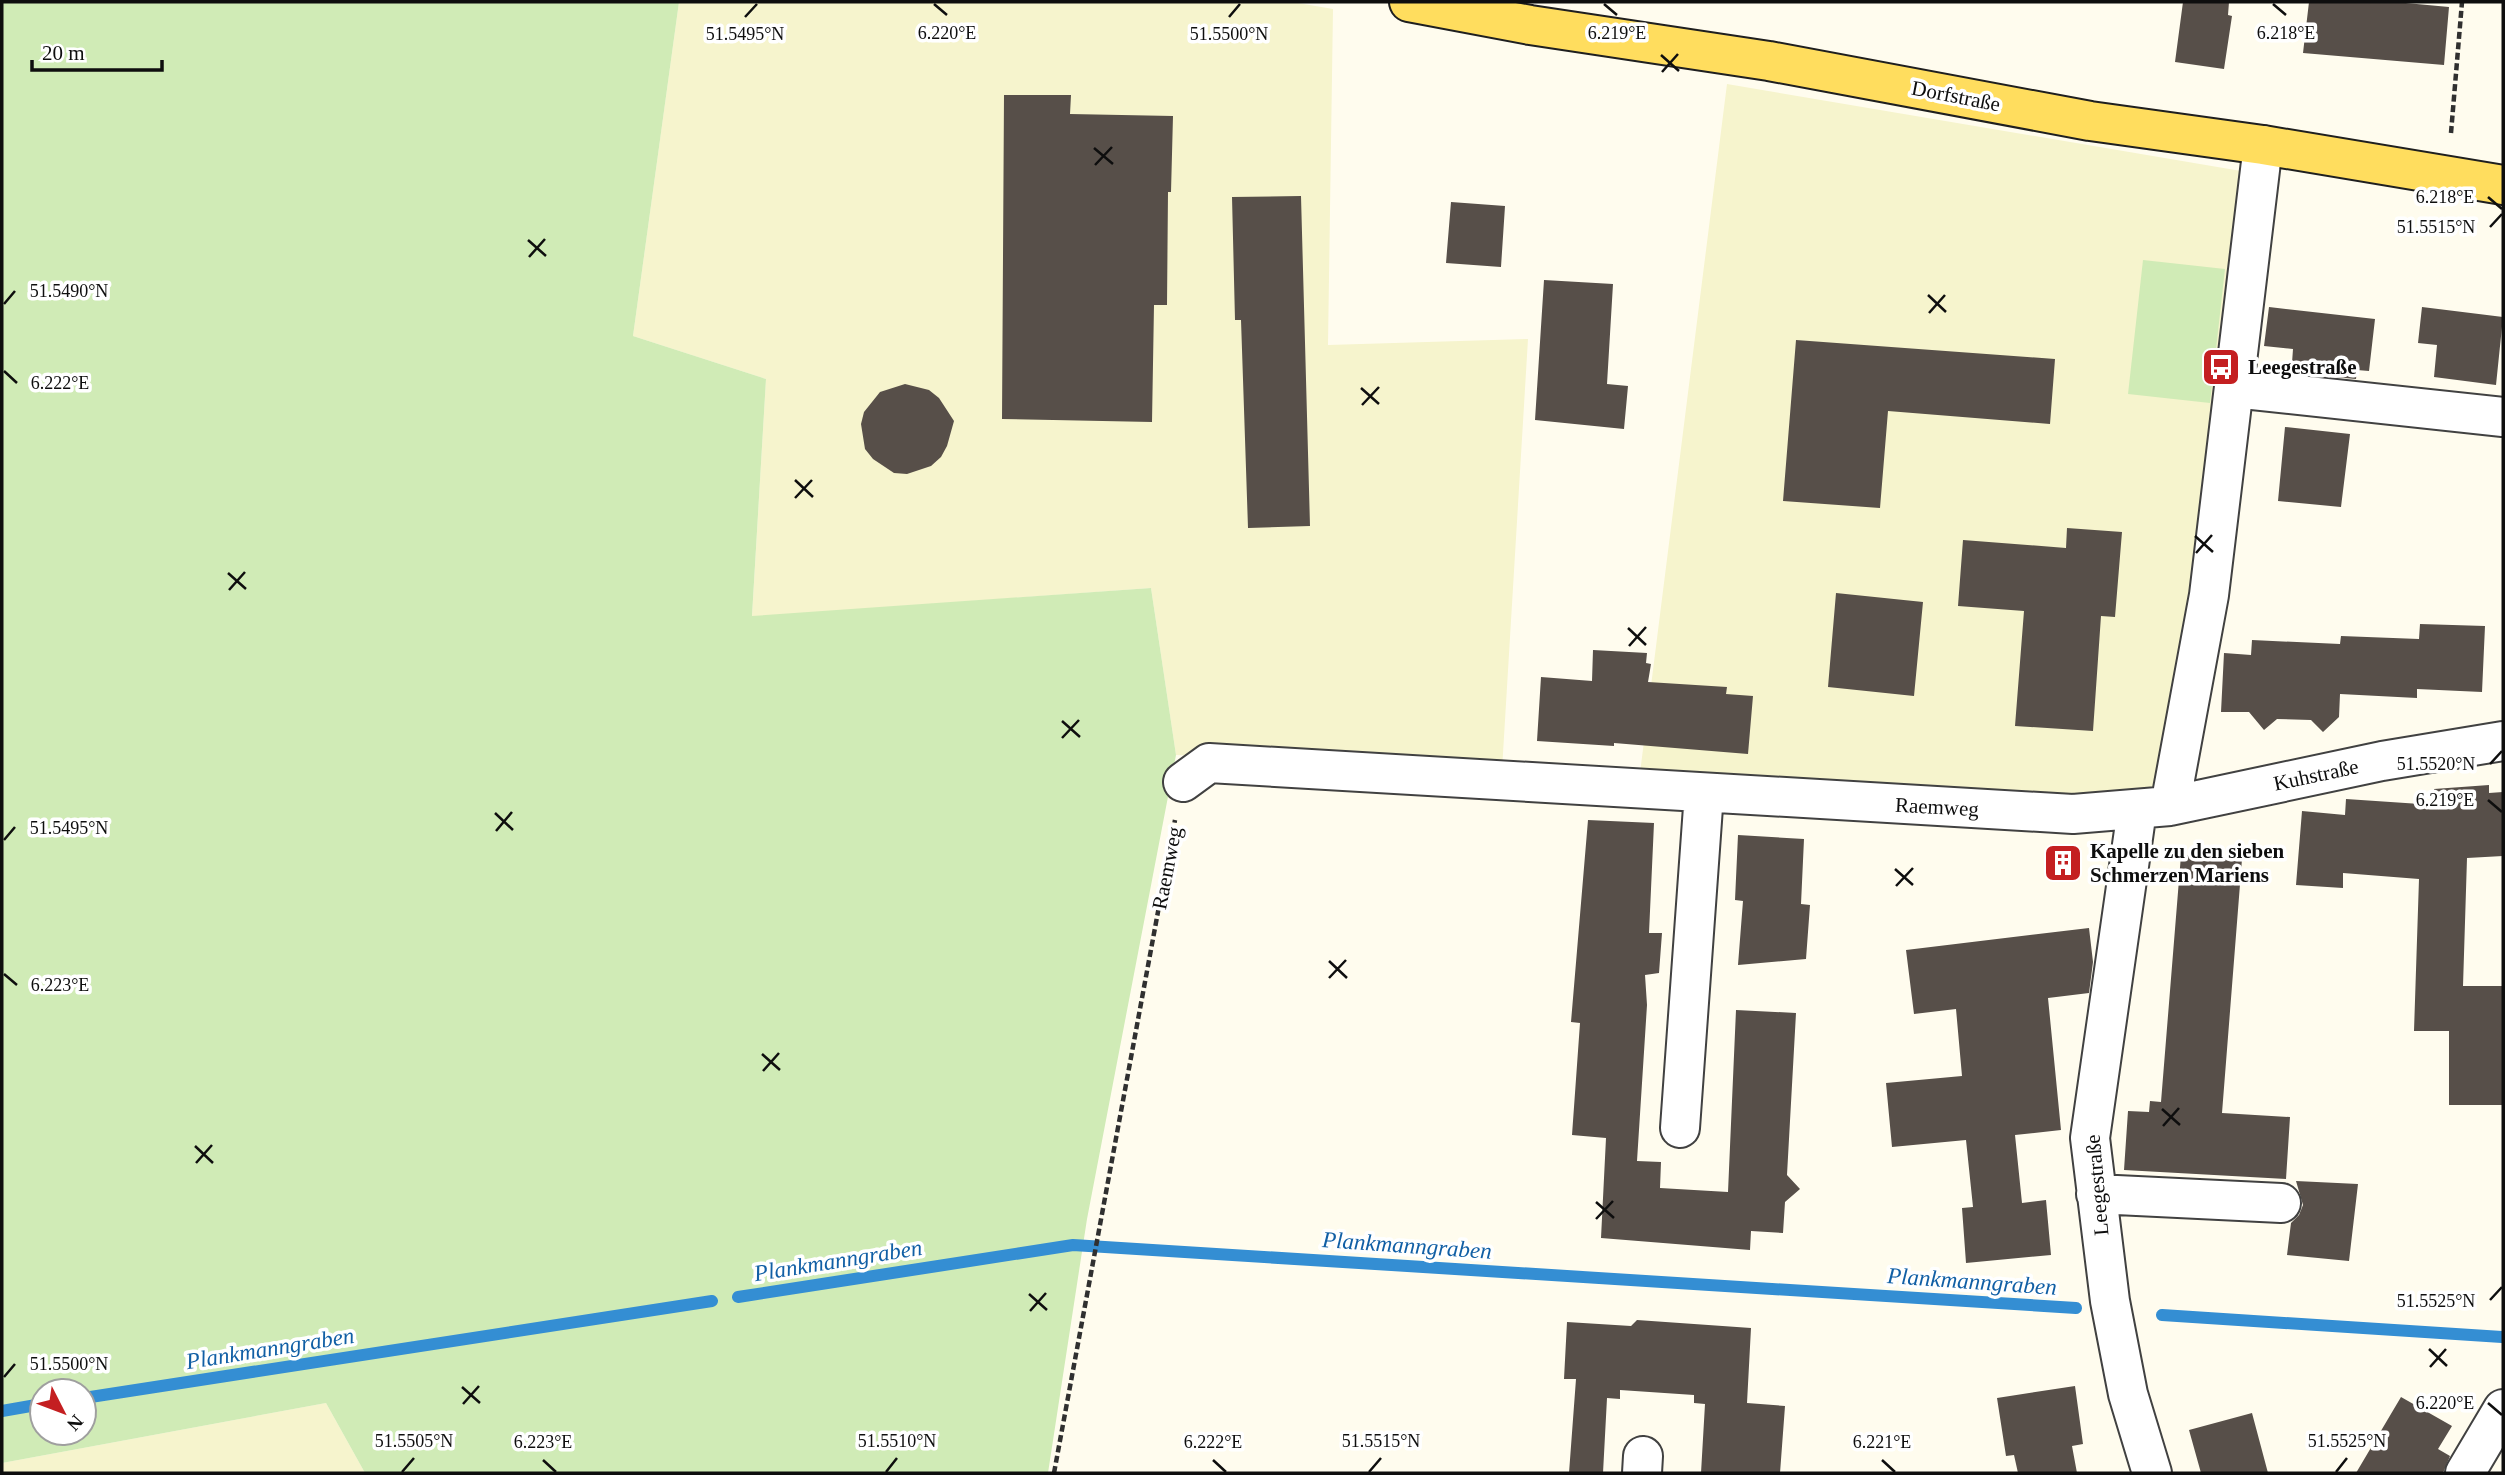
<svg xmlns="http://www.w3.org/2000/svg" width="2505" height="1475" viewBox="0 0 2505 1475" font-family="'Times New Roman',serif">
  <rect width="100%" height="100%" fill="#fffcee"/>
  <path fill="#f6f4cd" d="M 679,2 L 1292,2 L 1333,9 L 1328,345 L 1528,339 L 1502,770 L 1176,755 L 1151,588 L 752,617 L 766,379 L 633,336 Z
    M 1727,84 L 2247,172 L 2202,547 L 2151,801 L 1640,773 Z
    M 326,1403 L 365,1473 L 2,1473 L 2,1463 Z"/>
  <path fill="#d0ebb6" fill-rule="evenodd" d="M 2,2 L 679,2 L 633,336 L 766,379 L 752,616 L 1151,588 L 1176,755 L 1087,1219 L 1048,1473 L 365,1473 L 326,1403 L 2,1463 ZM 42,1391 L 84,1391 L 84,1433 L 42,1433 Z
    M 2143,260 L 2225,269 L 2210,403 L 2128,394 Z"/>
  <g fill="none" stroke-linecap="round" stroke-linejoin="round">
    <path stroke="#348ed3" stroke-width="12" d="M 738,1297 L 1073,1245 L 2076,1308
      M 2162,1315 L 2502,1337
      M 84,1398 L 712,1301
      M 2,1411 L 42,1404"/>
  </g>
  <path fill="#574f49" d="M 2183,2 L 2229,2 L 2228,15 L 2232,16 L 2224,69 L 2175,62 Z
    M 2309,2 L 2395,2 L 2449,7 L 2444,65 L 2303,53 Z
    M 1004,95 L 1071,95 L 1070,114 L 1173,116 L 1171,192 L 1168,192 L 1167,305 L 1154,305 L 1152,422 L 1002,419 Z
    M 1301,196 L 1310,526 L 1248,528 L 1241,320 L 1235,320 L 1232,197 Z
    M 1451,202 L 1505,206 L 1501,267 L 1446,263 Z
    M 1544,280 L 1613,284 L 1607,384 L 1628,386 L 1624,429 L 1535,420 Z
    M 2269,307 L 2375,319 L 2369,371 L 2357,370 L 2356,379 L 2323,376 L 2315,365 L 2292,363 L 2293,349 L 2264,346 Z
    M 2422,307 L 2503,317 L 2496,385 L 2434,377 L 2437,345 L 2418,343 Z
    M 1796,340 L 2055,359 L 2050,424 L 1888,411 L 1880,508 L 1783,501 Z
    M 905,384 L 929,390 L 939,398 L 954,421 L 947,446 L 941,457 L 931,466 L 907,474 L 894,473 L 873,459 L 865,449 L 861,424 L 864,412 L 880,392 Z
    M 2285,427 L 2350,434 L 2341,507 L 2278,501 Z
    M 2067,528 L 2122,532 L 2115,617 L 2101,616 L 2093,731 L 2015,726 L 2024,611 L 1958,606 L 1963,540 L 2066,548 Z
    M 1836,593 L 1923,602 L 1914,696 L 1828,687 Z
    M 2420,624 L 2485,626 L 2482,692 L 2417,689 L 2417,698 L 2340,694 L 2339,717 L 2323,732 L 2311,720 L 2277,719 L 2264,730 L 2249,712 L 2221,712 L 2224,653 L 2251,655 L 2252,640 L 2340,644 L 2341,636 L 2419,639 Z
    M 1593,650 L 1647,653 L 1646,663 L 1651,664 L 1648,682 L 1727,687 L 1726,694 L 1753,696 L 1748,754 L 1614,743 L 1614,746 L 1537,741 L 1541,677 L 1592,681 Z
    M 2489,785 L 2489,793 L 2503,792 L 2503,856 L 2467,858 L 2463,986 L 2503,986 L 2503,1105 L 2449,1105 L 2449,1031 L 2414,1031 L 2419,879 L 2343,873 L 2343,888 L 2296,885 L 2302,811 L 2345,815 L 2346,799 L 2435,805 L 2434,789 Z
    M 1588,820 L 1654,823 L 1649,933 L 1662,933 L 1659,973 L 1645,975 L 1647,1005 L 1637,1161 L 1661,1162 L 1660,1188 L 1728,1192 L 1736,1010 L 1796,1013 L 1787,1175 L 1800,1189 L 1785,1202 L 1783,1233 L 1751,1231 L 1750,1250 L 1601,1238 L 1606,1138 L 1572,1135 L 1580,1023 L 1571,1022 Z
    M 1738,835 L 1804,839 L 1801,904 L 1810,905 L 1806,959 L 1738,965 L 1743,901 L 1735,900 Z
    M 2181,855 L 2242,859 L 2222,1113 L 2290,1117 L 2286,1179 L 2124,1170 L 2128,1111 L 2149,1112 L 2150,1101 L 2161,1102 Z
    M 2089,928 L 2093,962 L 2089,993 L 2048,998 L 2061,1130 L 2015,1135 L 2022,1203 L 2046,1200 L 2051,1255 L 1966,1263 L 1962,1208 L 1973,1207 L 1966,1140 L 1892,1147 L 1886,1083 L 1962,1076 L 1956,1009 L 1914,1014 L 1906,950 Z
    M 2296,1181 L 2358,1184 L 2349,1261 L 2287,1255 L 2291,1223 L 2299,1215 L 2303,1205 Z
    M 1637,1320 L 1751,1328 L 1747,1403 L 1785,1406 L 1780,1473 L 1701,1473 L 1705,1404 L 1694,1403 L 1694,1395 L 1620,1390 L 1620,1399 L 1607,1398 L 1603,1473 L 1569,1473 L 1576,1379 L 1564,1379 L 1567,1322 L 1631,1326 Z
    M 2075,1386 L 2083,1444 L 2072,1446 L 2077,1473 L 2018,1473 L 2014,1455 L 2006,1456 L 1997,1398 Z
    M 2401,1397 L 2452,1426 L 2438,1449 L 2450,1456 L 2443,1473 L 2356,1473 Z
    M 2252,1413 L 2268,1473 L 2201,1473 L 2189,1430 Z"/>
  <g fill="none" stroke-linecap="round" stroke-linejoin="round">
    <defs>
      <path id="minor" d="M 2234,388 L 2503,417
        M 1183,782 L 1209,763 L 2073,814 L 2170,806 L 2382,761 L 2503,741
        M 2170,806 L 2209,595 L 2263,145
        M 2137,810 L 2090,1138 L 2110,1301 L 2128,1394 L 2152,1473
        M 1680,1128 L 1704,793
        M 2096,1194 L 2281,1203
        M 1642,1473 L 1643,1456
        M 2465,1473 L 2503,1409"/>
      <path id="major" d="M 1409,2 L 1530,25 L 1769,61 L 2090,121 L 2263,145 L 2503,185"/>
    </defs>
    <use href="#minor" stroke="#414141" stroke-width="42"/>
    <use href="#major" stroke="#1f1f1f" stroke-width="42"/>
    <path stroke="#303030" stroke-width="4.5" stroke-dasharray="7 3.5" stroke-linecap="butt" d="M 2451,133 L 2462,2
      M 1054,1473 L 1175,820"/>
    <use href="#minor" stroke="#fff" stroke-width="38"/>
    <use href="#major" stroke="#ffdd5e" stroke-width="38"/>
  </g>
  <path fill="none" stroke="#0e0e0e" stroke-width="2.5" d="M 934,4 L 947,15M 1604,4 L 1617,15M 2273,4 L 2286,15M 745,17 L 757,4M 1229,17 L 1240,4M 1661,55 L 1679,71M 1662,72 L 1678,54M 1094,148 L 1113,164M 1095,165 L 1112,147M 2488,197 L 2502,209M 2490,227 L 2502,214M 528,240 L 546,256M 529,257 L 545,239M 1928,295 L 1946,312M 4,304 L 15,291M 1929,313 L 1945,295M 4,371 L 17,383M 1361,388 L 1379,404M 1362,405 L 1379,387M 795,480 L 813,497M 795,498 L 812,480M 2195,536 L 2213,552M 2196,553 L 2212,535M 228,573 L 246,589M 229,590 L 245,572M 1628,628 L 1646,645M 1629,646 L 1646,627M 1062,721 L 1080,737M 1062,738 L 1079,720M 2490,764 L 2502,751M 2488,800 L 2502,812M 495,813 L 513,830M 496,831 L 512,812M 4,840 L 15,827M 1895,869 L 1913,885M 1896,886 L 1913,868M 1329,961 L 1347,978M 4,974 L 17,985M 1329,978 L 1346,960M 762,1054 L 780,1070M 763,1071 L 779,1053M 2162,1109 L 2180,1125M 2163,1126 L 2179,1108M 195,1146 L 213,1163M 196,1163 L 212,1145M 1596,1202 L 1614,1218M 1596,1219 L 1613,1201M 1029,1294 L 1047,1310M 2490,1300 L 2502,1287M 1030,1311 L 1046,1293M 2429,1349 L 2447,1366M 2430,1367 L 2446,1349M 4,1377 L 15,1364M 462,1387 L 480,1403M 2488,1403 L 2502,1415M 463,1404 L 479,1386M 543,1460 L 556,1472M 1213,1460 L 1226,1472M 1882,1460 L 1895,1472M 402,1472 L 414,1458M 886,1472 L 897,1458M 1369,1472 L 1381,1458M 2336,1472 L 2347,1458"/>
  <defs>
    <symbol id="bus-square" viewBox="-11 -11 22 22"><rect x="-9" y="-9" width="18" height="18" rx="4" fill="#c41f21" stroke="#fff"/><path d="M-5-6H5V4H4V6H2V4H-2V6H-4V4H-5ZM-3.5-4V0h7V-4ZM-3.5 1.2v1.5H-2V1.2ZM2 1.2v1.5H3.5V1.2Z" fill="#fff"/></symbol>
    <symbol id="building-square" viewBox="-11 -11 22 22"><rect x="-9" y="-9" width="18" height="18" rx="4" fill="#c41f21" stroke="#fff"/><path d="M-4-6H4V6H1V3H-1V6H-4ZM-2.5-4.3h1.7v1.8h-1.7ZM.8-4.3h1.7v1.8H.8ZM-2.5-1h1.7V.8h-1.7ZM.8-1h1.7V.8H.8Z" fill="#fff"/></symbol>
  </defs>
  <g fill-rule="evenodd">
    <use href="#bus-square" x="2199" y="345" width="44" height="44"/>
    <use href="#building-square" x="2041" y="841" width="44" height="44"/>
  </g>
  <g text-anchor="middle" stroke-width="7" stroke-linejoin="round" paint-order="stroke">
    <g font-size="21" fill="#0e0e0e" stroke="#fff">
      <text transform="translate(1956 96) rotate(11)" y="7">Dorfstraße</text>
      <text transform="translate(2316 775) rotate(-12)" y="7">Kuhstraße</text>
      <text transform="translate(1937 807) rotate(3)" y="7">Raemweg</text>
      <text transform="translate(1167 868) rotate(-79)" y="7">Raemweg</text>
      <text transform="translate(2097 1185) rotate(-95)" y="7">Leegestraße</text>
    </g>
    <g font-size="21" font-weight="bold" fill="#0e0e0e" stroke="#fff" text-anchor="start">
      <text x="2248" y="374">Leegestraße</text>
      <text x="2090" y="858">Kapelle zu den sieben<tspan x="2090" dy="24">Schmerzen Mariens</tspan></text>
    </g>
    <g font-size="23" font-style="italic" fill="#115fa5" stroke="#fff">
      <text transform="translate(1407 1245) rotate(4)" y="8">Plankmanngraben</text>
      <text transform="translate(838 1260) rotate(-9)" y="8">Plankmanngraben</text>
      <text transform="translate(1972 1281) rotate(4)" y="8">Plankmanngraben</text>
      <text transform="translate(270 1348) rotate(-9)" y="8">Plankmanngraben</text>
    </g>
  </g>
  <g font-size="18" text-anchor="middle" fill="#0e0e0e" stroke="#fff" stroke-width="7" stroke-linejoin="round" paint-order="stroke">
    <text x="2286" y="39">6.218°E</text>
    <text x="947" y="39">6.220°E</text>
    <text x="1617" y="39">6.219°E</text>
    <text x="745" y="40">51.5495°N</text>
    <text x="1229" y="40">51.5500°N</text>
    <text x="2445" y="203">6.218°E</text>
    <text x="2436" y="233">51.5515°N</text>
    <text x="69" y="297">51.5490°N</text>
    <text x="60" y="389">6.222°E</text>
    <text x="2436" y="770">51.5520°N</text>
    <text x="2445" y="806">6.219°E</text>
    <text x="69" y="834">51.5495°N</text>
    <text x="60" y="991">6.223°E</text>
    <text x="2436" y="1307">51.5525°N</text>
    <text x="69" y="1370">51.5500°N</text>
    <text x="2445" y="1409">6.220°E</text>
    <text x="414" y="1447">51.5505°N</text>
    <text x="897" y="1447">51.5510°N</text>
    <text x="1381" y="1447">51.5515°N</text>
    <text x="2347" y="1447">51.5525°N</text>
    <text x="543" y="1448">6.223°E</text>
    <text x="1213" y="1448">6.222°E</text>
    <text x="1882" y="1448">6.221°E</text>
  </g>
  <rect width="2505" height="1475" fill="none" stroke="#0e0e0e" stroke-width="7"/>
  <g transform="translate(63 1412) rotate(132)"><circle r="33" fill="#ffffff" stroke="#9f9f9f" stroke-width="2"/>
  <path d="M0-5L12 26L0 18L-12 26Z" fill="#c41f21"/>
  <text y="-10" font-size="19" font-weight="bold" text-anchor="middle" fill="#0e0e0e">N</text>
  </g>
  <path d="M32 60v10h130v-10" fill="none" stroke="#0e0e0e" stroke-width="3.5"/>
  <text x="42" y="60" font-size="21" fill="#0e0e0e" stroke="#ffffff" stroke-width="5" paint-order="stroke">20 m</text>
</svg>
